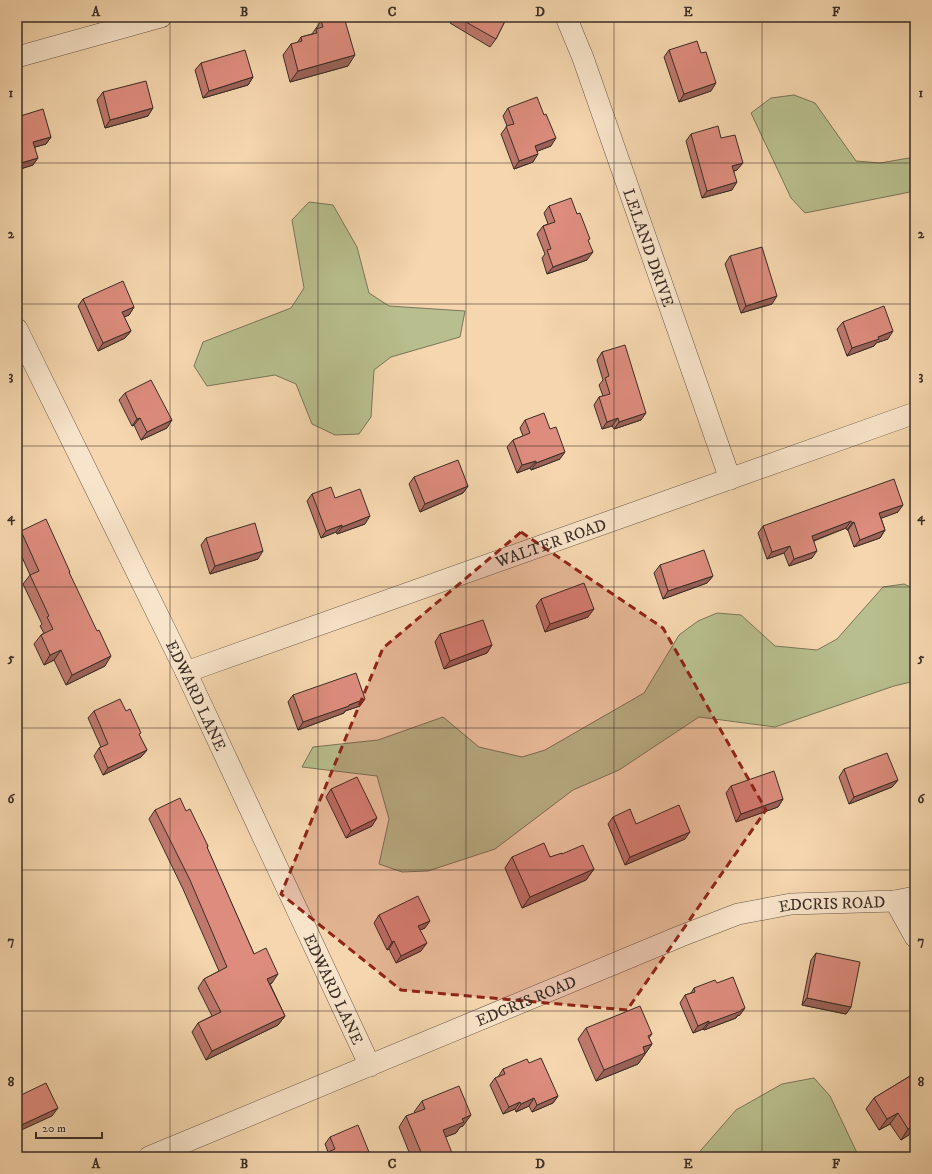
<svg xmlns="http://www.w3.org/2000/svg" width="932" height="1174" viewBox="0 0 932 1174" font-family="'IM FELL DW Pica',serif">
  <rect width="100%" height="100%" fill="#f5d6ae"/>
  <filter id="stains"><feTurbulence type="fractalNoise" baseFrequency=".005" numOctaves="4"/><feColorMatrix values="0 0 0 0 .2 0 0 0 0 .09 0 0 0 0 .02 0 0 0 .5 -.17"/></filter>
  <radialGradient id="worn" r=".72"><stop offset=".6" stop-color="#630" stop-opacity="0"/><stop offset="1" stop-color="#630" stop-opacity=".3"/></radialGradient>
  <path fill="#b8be8d" stroke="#79765a" d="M 794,95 L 815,103 L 856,161 L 880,163 L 915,157 L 915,191 L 805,213 L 791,198 L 751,113 L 771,98 Z
    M 309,202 L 333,205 L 357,247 L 369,293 L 389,306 L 465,311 L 460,337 L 391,357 L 374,370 L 371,417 L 359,434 L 335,435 L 312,424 L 296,384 L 275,375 L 207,386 L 194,366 L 203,342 L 291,308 L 304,288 L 292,220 Z
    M 904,584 L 915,589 L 915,681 L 894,686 L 775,727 L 699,717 L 619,770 L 573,790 L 495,849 L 428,871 L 402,872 L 379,864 L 389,819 L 377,776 L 302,767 L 313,747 L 378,740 L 443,717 L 479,747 L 522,757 L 545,750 L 644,693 L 679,635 L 698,621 L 717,613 L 741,615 L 775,646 L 817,650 L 837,639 L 883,587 Z
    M 814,1078 L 830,1096 L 859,1157 L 695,1157 L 736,1110 L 782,1084 Z"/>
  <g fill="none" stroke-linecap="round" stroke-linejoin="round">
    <defs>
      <g id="street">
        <path id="s1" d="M 566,17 L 583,58 L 730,479"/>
        <path d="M 17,57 L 161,17"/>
        <path id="s2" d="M 17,329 L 186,672 L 370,1066"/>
        <path id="s3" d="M 186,672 L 915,413"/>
        <path d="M 895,901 L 915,937"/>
        <path id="s4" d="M 149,1157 L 681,936 L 738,914 L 791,904 L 895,901 L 915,897"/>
      </g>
    </defs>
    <use href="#street" stroke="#695748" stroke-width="22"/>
    <use href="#street" stroke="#f8e4ca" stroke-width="21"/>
  </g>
  <path fill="#be786c" stroke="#3a2d26" d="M 453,17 L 507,17 L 496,39 L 490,47 L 450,23 Z
    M 321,21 L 348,66 L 290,82 L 283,55 L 291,44 L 297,43 L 301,37 L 312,34 Z
    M 669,50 L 701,53 L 711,91 L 679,102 L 664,57 Z
    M 201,63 L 253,77 L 248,85 L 203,98 L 195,70 Z
    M 103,92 L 148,116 L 105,128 L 97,100 Z
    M 508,108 L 551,146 L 537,151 L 533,162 L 514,169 L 501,134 L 507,126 L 503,116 Z
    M 17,117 L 51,137 L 46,144 L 35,147 L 33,165 L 17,170 Z
    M 691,134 L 737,170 L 734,171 L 732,190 L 702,198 L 686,141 Z
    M 549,206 L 577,214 L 588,241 L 587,260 L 547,274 L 542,258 L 545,254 L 537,234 L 543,226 L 548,224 L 544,213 Z
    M 730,256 L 772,304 L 741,313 L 725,264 Z
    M 83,299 L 134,307 L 129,315 L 124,317 L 131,331 L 125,338 L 98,351 L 78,306 Z
    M 843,322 L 888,339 L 876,343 L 874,346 L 847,356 L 837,329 Z
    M 602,352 L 641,420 L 614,429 L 612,426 L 602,429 L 594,405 L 599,397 L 603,396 L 599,385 L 603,380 L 597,360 Z
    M 125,393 L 167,428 L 141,440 L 134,425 L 132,426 L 119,400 Z
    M 525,420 L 560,459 L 531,470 L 530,468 L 517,473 L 507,447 L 513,440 L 523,436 L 520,428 Z
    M 414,477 L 468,486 L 463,493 L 420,512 L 409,484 Z
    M 312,494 L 335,498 L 365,524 L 337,534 L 336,532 L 321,538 L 307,501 Z
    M 898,512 L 881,518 L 885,530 L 880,538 L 854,547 L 848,530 L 847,530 L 846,528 L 814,541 L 812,558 L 789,566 L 784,553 L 767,559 L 758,533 L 763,526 Z
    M 21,531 L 70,572 L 69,573 L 105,666 L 66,685 L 54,660 L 44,665 L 34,644 L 41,635 L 44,633 L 40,626 L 42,624 L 23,584 L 30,575 L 17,546 L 17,537 Z
    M 206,538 L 258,559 L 210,574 L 201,545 Z
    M 660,565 L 713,576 L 707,583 L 663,599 L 654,573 Z
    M 541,599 L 588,617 L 545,632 L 536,606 Z
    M 440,634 L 492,645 L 487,653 L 444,669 L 435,642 Z
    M 293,695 L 360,706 L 345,711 L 344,713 L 298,730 L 288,702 Z
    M 94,711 L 126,711 L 139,735 L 147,750 L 141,757 L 103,775 L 94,756 L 99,748 L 101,747 L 88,718 Z
    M 844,769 L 898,780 L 892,787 L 849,804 L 839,777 Z
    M 731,786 L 783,799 L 778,807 L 736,822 L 726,793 Z
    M 331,789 L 372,826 L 346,838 L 326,797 Z
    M 155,810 L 186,811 L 208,846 L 207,848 L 254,954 L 272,983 L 270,984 L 285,1016 L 278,1025 L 206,1060 L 192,1032 L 198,1023 L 212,1016 L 198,988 L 204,979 L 219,971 L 183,889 L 149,819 Z
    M 613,817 L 636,824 L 685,839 L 625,865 L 608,824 Z
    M 562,854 L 594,869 L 586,880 L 522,908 L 505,868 L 512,857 L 550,857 Z
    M 379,915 L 425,928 L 420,930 L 421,951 L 396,963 L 389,949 L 387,950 L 374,923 Z
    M 816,953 L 851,1007 L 846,1014 L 802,1005 L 811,960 Z
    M 717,983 L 740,1015 L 737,1016 L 736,1018 L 704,1030 L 703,1029 L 693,1033 L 680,1003 L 685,995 L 691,993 L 694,988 Z
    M 586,1028 L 652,1034 L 649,1038 L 652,1044 L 638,1064 L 596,1081 L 578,1039 Z
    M 529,1063 L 558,1096 L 553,1103 L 532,1112 L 529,1106 L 516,1112 L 515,1109 L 503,1114 L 490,1085 L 495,1078 L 498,1077 L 503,1069 Z
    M 915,1073 L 915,1131 L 901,1140 L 890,1124 L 879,1130 L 866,1109 L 874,1098 Z
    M 422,1101 L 463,1126 L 460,1127 L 456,1133 L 445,1137 L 449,1157 L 411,1157 L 399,1127 L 406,1116 L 415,1113 L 414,1112 Z
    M 330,1137 L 371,1157 L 328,1152 L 325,1144 Z"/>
  <path fill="#9b6258" stroke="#3a2d26" d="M 355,55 L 348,66 L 290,82 L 298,71 Z
    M 253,77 L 248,85 L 203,98 L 209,91 Z
    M 716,83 L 711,91 L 679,102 L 684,94 Z
    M 153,108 L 148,116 L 105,128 L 110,120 Z
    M 51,137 L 46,144 L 28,149 L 33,142 Z
    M 556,138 L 551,146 L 530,154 L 535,146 Z
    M 538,154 L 533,162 L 514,169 L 519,161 Z
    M 38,158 L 33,165 L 17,170 L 17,168 L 21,163 Z
    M 743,163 L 737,170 L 727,173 L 732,166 Z
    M 737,182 L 732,190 L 702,198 L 707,191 Z
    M 593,252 L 587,260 L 547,274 L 553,267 Z
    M 777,296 L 772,304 L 741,313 L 746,306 Z
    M 134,307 L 129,315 L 117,320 L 122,312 Z
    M 131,331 L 125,338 L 98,351 L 103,343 Z
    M 893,331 L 888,339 L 876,343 L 874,346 L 847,356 L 852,348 L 878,337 Z
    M 646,413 L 641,420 L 614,429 L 619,422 Z
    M 140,418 L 134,425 L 132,426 L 137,419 Z
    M 618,418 L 612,426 L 602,429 L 607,422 Z
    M 172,420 L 167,428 L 141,440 L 147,432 Z
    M 565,452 L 560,459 L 531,470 L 536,463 Z
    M 536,461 L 530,468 L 517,473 L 522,465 Z
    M 468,486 L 463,493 L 420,512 L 425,504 Z
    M 903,505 L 898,512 L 874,521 L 879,513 Z
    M 370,516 L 365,524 L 337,534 L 342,527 Z
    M 851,521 L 846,528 L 807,543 L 812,536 Z
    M 854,522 L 848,530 L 847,530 L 852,523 Z
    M 342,525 L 336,532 L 321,538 L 326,531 Z
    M 885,530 L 880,538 L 854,547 L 860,540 Z
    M 790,546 L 784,553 L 767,559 L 772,552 Z
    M 263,551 L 258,559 L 210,574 L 215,566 Z
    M 817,551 L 812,558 L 789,566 L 794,559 Z
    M 713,576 L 707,583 L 663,599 L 668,591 Z
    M 594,609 L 588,617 L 545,632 L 550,624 Z
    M 492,645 L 487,653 L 444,669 L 450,661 Z
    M 61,650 L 54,660 L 44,665 L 50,655 Z
    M 111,656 L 105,666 L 66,685 L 72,675 Z
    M 365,699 L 360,706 L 345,711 L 344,713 L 298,730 L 303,722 Z
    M 147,750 L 141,757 L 103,775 L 108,768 Z
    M 898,780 L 892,787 L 849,804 L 854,797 Z
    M 783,799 L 778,807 L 736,822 L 741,814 Z
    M 377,818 L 372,826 L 346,838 L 351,831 Z
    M 690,832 L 685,839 L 625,865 L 630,857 Z
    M 594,869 L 586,880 L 522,908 L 530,897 Z
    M 430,921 L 425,928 L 413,933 L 418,926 Z
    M 394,941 L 389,949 L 387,950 L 392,942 Z
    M 427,943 L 421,951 L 396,963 L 401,956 Z
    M 278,974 L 272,983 L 261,988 L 267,979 Z
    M 807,998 L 851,1007 L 846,1014 L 802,1005 Z
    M 745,1008 L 740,1015 L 737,1016 L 736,1018 L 704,1030 L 709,1023 Z
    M 285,1016 L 278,1025 L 206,1060 L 212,1051 Z
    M 709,1021 L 703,1029 L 693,1033 L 698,1026 Z
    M 652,1044 L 638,1064 L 596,1081 L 604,1070 L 643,1047 Z
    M 558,1096 L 553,1103 L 532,1112 L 537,1105 Z
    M 534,1098 L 529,1106 L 516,1112 L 521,1104 Z
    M 520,1102 L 515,1109 L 503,1114 L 509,1107 Z
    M 58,1108 L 52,1116 L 17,1132 L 17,1127 Z
    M 898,1113 L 890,1124 L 879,1130 L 887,1119 Z
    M 471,1115 L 463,1126 L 460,1127 L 456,1133 L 435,1141 L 443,1130 L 462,1119 Z
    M 915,1125 L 915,1131 L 901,1140 L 908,1129 Z
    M 452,1153 L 449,1157 L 443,1157 Z"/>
  <path fill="#dd8c7d" stroke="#3a2d26" d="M 333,17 L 344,17 L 355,55 L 298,71 L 291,44 L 302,41 L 301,37 L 317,33 L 316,29 L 323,27 L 321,21 Z
    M 457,17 L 507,17 L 496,39 Z
    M 697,41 L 701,53 L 706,52 L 716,83 L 684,94 L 669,50 Z
    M 245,50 L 253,77 L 209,91 L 201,63 Z
    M 146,81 L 153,108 L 110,120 L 103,92 Z
    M 537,97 L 544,115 L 546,114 L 556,138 L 535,146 L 538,154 L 519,161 L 506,126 L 514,124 L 508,108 Z
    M 43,109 L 51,137 L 33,142 L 38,158 L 21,163 L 17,149 L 17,117 Z
    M 718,126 L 721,138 L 735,135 L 743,163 L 732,166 L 737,182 L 707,191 L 691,134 Z
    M 571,198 L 577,214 L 580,213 L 590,239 L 588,240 L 593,252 L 553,267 L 547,250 L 551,249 L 543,226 L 555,222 L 549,206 Z
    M 762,247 L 777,296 L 746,306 L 730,256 Z
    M 123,281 L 134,307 L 122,312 L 131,331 L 103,343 L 83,299 Z
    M 884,306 L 893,331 L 878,337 L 879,339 L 852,348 L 843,322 Z
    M 625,345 L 646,413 L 619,422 L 618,418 L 607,422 L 599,397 L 610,394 L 605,378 L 609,376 L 602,352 Z
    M 151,380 L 172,420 L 147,432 L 140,418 L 137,419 L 125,393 Z
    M 544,413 L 550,429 L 556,427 L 565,452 L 536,463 L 536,461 L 522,465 L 513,440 L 530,433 L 525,420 Z
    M 458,460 L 468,486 L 425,504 L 414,477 Z
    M 17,468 L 20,474 L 17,475 Z
    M 894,479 L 903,505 L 879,513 L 885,530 L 860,540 L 854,522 L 852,523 L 851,521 L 812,536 L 817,551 L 794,559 L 790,546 L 772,552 L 763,526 Z
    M 331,487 L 335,498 L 360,489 L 370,516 L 342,527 L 342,525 L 326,531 L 312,494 Z
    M 46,519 L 70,572 L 69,572 L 97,631 L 99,630 L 111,656 L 72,675 L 61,650 L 50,655 L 41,635 L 53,629 L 47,617 L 49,616 L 30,575 L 39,571 L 21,531 Z
    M 255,523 L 263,551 L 215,566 L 206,538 Z
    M 704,550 L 713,576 L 668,591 L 660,565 Z
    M 584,583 L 594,609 L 550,624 L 541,599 Z
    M 483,620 L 492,645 L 450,661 L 440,634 Z
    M 356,673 L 365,699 L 349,705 L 349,706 L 303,722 L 293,695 Z
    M 120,699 L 126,711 L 130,709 L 141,733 L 139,734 L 147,750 L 108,768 L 99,748 L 108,744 L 94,711 Z
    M 887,753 L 898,780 L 854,797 L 844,769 Z
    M 774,771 L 783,799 L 741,814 L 731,786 Z
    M 357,777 L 377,818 L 351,831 L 331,789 Z
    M 180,798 L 186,811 L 190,809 L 208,846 L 207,847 L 254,954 L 266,948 L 278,974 L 267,979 L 285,1016 L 212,1051 L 198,1023 L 221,1012 L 204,979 L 227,967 L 190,880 L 155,810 Z
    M 679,805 L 690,832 L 630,857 L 613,817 L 630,809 L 636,824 Z
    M 544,843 L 550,857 L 562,853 L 562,854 L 583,845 L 594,869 L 530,897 L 512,857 Z
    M 418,896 L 430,921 L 418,926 L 427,943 L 401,956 L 394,941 L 392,942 L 379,915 Z
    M 816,953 L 860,962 L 851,1007 L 807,998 Z
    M 733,977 L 745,1008 L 741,1010 L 741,1011 L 709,1023 L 709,1021 L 698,1026 L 685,995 L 695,992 L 694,988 L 715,980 L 717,983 Z
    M 640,1006 L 652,1034 L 648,1036 L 652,1044 L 643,1047 L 645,1053 L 604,1070 L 586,1028 Z
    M 541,1058 L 558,1096 L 537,1105 L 534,1098 L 521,1104 L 520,1102 L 509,1107 L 495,1078 L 505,1074 L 503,1069 L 527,1059 L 529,1063 Z
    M 915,1073 L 915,1125 L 908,1129 L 898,1113 L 887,1119 L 874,1098 Z
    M 46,1083 L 58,1108 L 17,1127 L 17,1097 Z
    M 459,1086 L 471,1115 L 462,1119 L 464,1122 L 443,1130 L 452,1153 L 443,1157 L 423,1157 L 406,1116 L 425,1109 L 422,1101 Z
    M 358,1125 L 371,1157 L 317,1157 L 335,1149 L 330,1137 Z"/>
  <path fill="#8f2418" fill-opacity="0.2" stroke="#8f2418" stroke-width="3" stroke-dasharray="8 5" stroke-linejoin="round" d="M 521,532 L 663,628 L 766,810 L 627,1010 L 401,990 L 281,894 L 383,648 Z"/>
  <path fill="none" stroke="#3a2d26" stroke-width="1" stroke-opacity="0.55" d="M 170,17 L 170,1157M 318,17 L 318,1157M 466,17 L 466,1157M 614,17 L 614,1157M 762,17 L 762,1157M 17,163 L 915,163M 17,304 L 915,304M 17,446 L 915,446M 17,587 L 915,587M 17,728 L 915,728M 17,870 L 915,870M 17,1011 L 915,1011"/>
  <g text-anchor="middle" stroke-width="3" stroke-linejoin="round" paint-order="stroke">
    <g font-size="16" fill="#3a2d26" stroke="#f8e4ca">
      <text dy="6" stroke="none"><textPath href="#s1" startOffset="245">LELAND DRIVE</textPath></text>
      <text dy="6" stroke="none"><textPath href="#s3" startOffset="387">WALTER ROAD</textPath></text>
      <text dy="6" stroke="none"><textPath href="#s2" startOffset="408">EDWARD LANE</textPath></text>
      <text dy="6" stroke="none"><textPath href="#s4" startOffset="732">EDCRIS ROAD</textPath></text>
      <text dy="6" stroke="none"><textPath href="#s2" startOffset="732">EDWARD LANE</textPath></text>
      <text dy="6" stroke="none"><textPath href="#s4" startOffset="408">EDCRIS ROAD</textPath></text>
    </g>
  </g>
  <rect width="932" height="1174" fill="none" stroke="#f5d6ae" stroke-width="44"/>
  <path d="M36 1132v6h66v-6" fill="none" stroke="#3a2d26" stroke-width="2"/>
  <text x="42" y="1132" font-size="12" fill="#3a2d26" stroke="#f8e4ca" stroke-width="3" paint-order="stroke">20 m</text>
  <rect x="22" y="22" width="888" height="1130" fill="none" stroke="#3a2d26" stroke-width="1.5"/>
  <g font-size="13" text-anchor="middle" font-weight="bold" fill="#3a2d26">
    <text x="96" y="16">A</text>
    <text x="244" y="16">B</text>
    <text x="392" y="16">C</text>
    <text x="540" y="16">D</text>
    <text x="688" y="16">E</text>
    <text x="836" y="16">F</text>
    <text x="11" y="97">1</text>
    <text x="921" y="97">1</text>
    <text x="11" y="238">2</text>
    <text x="921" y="238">2</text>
    <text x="11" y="380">3</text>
    <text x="921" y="380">3</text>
    <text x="11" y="521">4</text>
    <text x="921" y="521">4</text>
    <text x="11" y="662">5</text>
    <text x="921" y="662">5</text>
    <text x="11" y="803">6</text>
    <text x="921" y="803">6</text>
    <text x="11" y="945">7</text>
    <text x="921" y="945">7</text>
    <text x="11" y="1086">8</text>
    <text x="921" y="1086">8</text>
    <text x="96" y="1168">A</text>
    <text x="244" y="1168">B</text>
    <text x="392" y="1168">C</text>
    <text x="540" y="1168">D</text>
    <text x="688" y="1168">E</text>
    <text x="836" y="1168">F</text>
  </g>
  <rect width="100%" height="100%" filter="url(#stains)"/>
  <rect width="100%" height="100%" fill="url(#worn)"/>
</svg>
